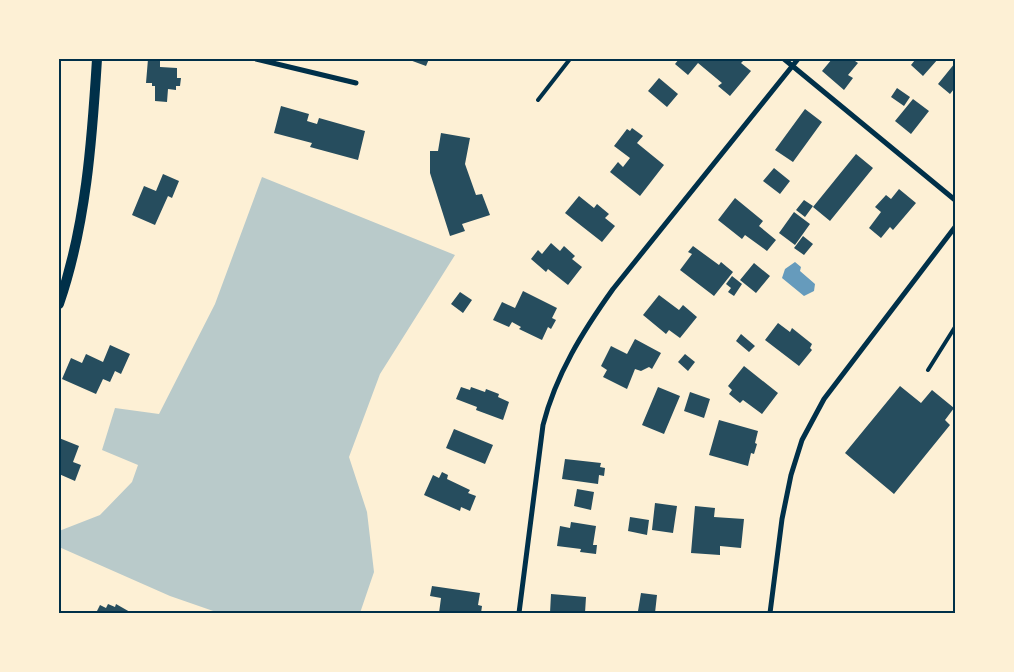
<svg xmlns="http://www.w3.org/2000/svg" width="1014" height="672" viewBox="0 0 1014 672" font-family="'Archivo Narrow',sans-serif">
  <rect width="100%" height="100%" fill="#fdf0d5"/>
  <path fill="#b9caca" d="M 262,177 L 455,255 L 380,374 L 349,457 L 367,512 L 374,572 L 360,613 L 219,613 L 170,596 L 59,547 L 59,531 L 100,515 L 132,482 L 138,465 L 102,450 L 115,408 L 159,414 L 215,304 Z"/>
  <path fill="#669bbc" d="M 795,262 L 801,267 L 800,271 L 815,284 L 814,291 L 804,296 L 782,278 L 785,269 Z"/>
  <path fill="#264d5e" d="M 148,59 L 160,59 L 160,67 L 177,68 L 177,78 L 181,78 L 180,86 L 176,86 L 176,90 L 168,89 L 167,102 L 155,101 L 155,86 L 152,86 L 152,83 L 146,83 Z
    M 407,59 L 429,59 L 426,66 Z
    M 679,59 L 745,59 L 741,63 L 751,71 L 730,96 L 718,86 L 722,83 L 698,63 L 688,75 L 675,64 Z
    M 832,59 L 852,59 L 858,63 L 848,75 L 853,78 L 844,90 L 822,71 Z
    M 913,59 L 938,59 L 923,76 L 911,65 L 915,60 Z
    M 955,63 L 955,91 L 954,89 L 950,94 L 938,84 Z
    M 659,78 L 678,94 L 667,107 L 648,91 Z
    M 897,88 L 910,97 L 904,106 L 891,97 Z
    M 913,99 L 929,111 L 911,134 L 895,121 Z
    M 281,106 L 309,114 L 307,121 L 317,124 L 319,118 L 365,131 L 358,160 L 310,147 L 312,143 L 274,133 Z
    M 805,109 L 822,122 L 793,162 L 775,150 Z
    M 632,128 L 643,136 L 637,143 L 664,165 L 640,196 L 610,172 L 618,162 L 623,167 L 630,158 L 614,146 L 627,129 L 630,131 Z
    M 441,133 L 470,138 L 465,164 L 476,195 L 482,194 L 490,215 L 462,224 L 465,231 L 450,236 L 430,173 L 430,151 L 438,151 Z
    M 856,154 L 873,168 L 830,221 L 813,207 Z
    M 774,168 L 790,181 L 780,194 L 763,181 Z
    M 163,174 L 179,181 L 172,198 L 168,196 L 155,225 L 132,215 L 144,186 L 156,191 Z
    M 899,189 L 916,203 L 893,230 L 890,227 L 881,238 L 869,228 L 881,212 L 875,207 L 886,195 L 891,199 Z
    M 579,196 L 594,208 L 597,204 L 609,214 L 605,218 L 615,226 L 602,242 L 565,213 Z
    M 735,198 L 763,221 L 759,226 L 776,240 L 767,251 L 745,235 L 742,239 L 718,220 Z
    M 804,200 L 813,206 L 805,217 L 796,210 Z
    M 794,212 L 810,224 L 795,245 L 779,233 Z
    M 803,236 L 813,244 L 804,255 L 794,248 Z
    M 551,243 L 560,251 L 564,246 L 575,256 L 572,259 L 582,267 L 568,285 L 548,269 L 546,272 L 531,259 L 538,250 L 542,254 Z
    M 693,246 L 719,265 L 721,262 L 733,272 L 714,296 L 680,270 L 692,254 L 688,252 Z
    M 754,263 L 770,276 L 756,293 L 740,280 Z
    M 732,276 L 742,284 L 734,296 L 728,292 L 731,288 L 726,284 Z
    M 523,291 L 557,308 L 552,318 L 556,320 L 551,329 L 548,327 L 542,340 L 519,329 L 521,327 L 512,322 L 509,327 L 493,320 L 502,302 L 515,308 Z
    M 460,292 L 472,300 L 463,313 L 451,304 Z
    M 659,295 L 679,310 L 683,305 L 697,317 L 680,338 L 669,330 L 666,334 L 643,315 Z
    M 778,323 L 790,332 L 792,328 L 812,344 L 810,348 L 812,350 L 799,366 L 765,340 Z
    M 741,334 L 755,346 L 749,352 L 736,341 Z
    M 635,339 L 661,353 L 652,369 L 649,367 L 641,371 L 635,369 L 627,389 L 603,377 L 607,370 L 601,366 L 611,346 L 627,354 Z
    M 110,345 L 130,354 L 121,374 L 115,371 L 110,382 L 103,379 L 96,394 L 62,379 L 71,358 L 82,363 L 86,354 L 103,362 Z
    M 685,354 L 695,362 L 688,371 L 678,362 Z
    M 744,366 L 778,393 L 762,414 L 743,400 L 740,403 L 729,394 L 732,390 L 728,386 Z
    M 900,386 L 921,403 L 932,390 L 954,408 L 945,420 L 950,425 L 894,494 L 845,453 Z
    M 461,387 L 470,390 L 471,387 L 485,392 L 486,389 L 499,394 L 498,397 L 509,402 L 503,420 L 476,410 L 477,407 L 456,399 Z
    M 658,387 L 680,396 L 664,434 L 642,425 Z
    M 690,392 L 710,399 L 704,418 L 684,411 Z
    M 719,420 L 758,431 L 755,443 L 757,444 L 754,454 L 751,453 L 748,466 L 709,455 Z
    M 454,429 L 493,445 L 485,464 L 446,448 Z
    M 59,438 L 79,446 L 73,462 L 81,465 L 75,481 L 59,474 Z
    M 565,459 L 601,463 L 600,467 L 605,468 L 604,476 L 599,475 L 598,484 L 562,479 Z
    M 442,472 L 448,475 L 447,479 L 470,490 L 468,493 L 476,496 L 470,511 L 461,507 L 460,511 L 424,495 L 433,475 L 439,478 Z
    M 577,489 L 594,492 L 591,510 L 574,506 Z
    M 655,503 L 677,506 L 673,533 L 652,530 Z
    M 695,506 L 715,508 L 714,517 L 744,519 L 741,548 L 720,546 L 720,555 L 691,553 Z
    M 630,517 L 649,520 L 647,535 L 628,531 Z
    M 571,522 L 596,526 L 593,545 L 597,545 L 596,554 L 580,552 L 581,549 L 557,546 L 560,526 L 570,528 Z
    M 432,586 L 480,593 L 478,605 L 482,606 L 481,613 L 439,613 L 441,598 L 430,596 Z
    M 641,593 L 657,595 L 655,613 L 638,611 Z
    M 551,594 L 586,597 L 585,613 L 550,613 Z
    M 108,604 L 115,607 L 116,604 L 130,612 L 129,613 L 96,613 L 100,605 L 106,608 Z"/>
  <g fill="none" stroke-linecap="round" stroke-linejoin="round">
    <path stroke="#003049" stroke-width="4" d="M 538,100 L 570,59
      M 928,370 L 955,327"/>
    <path stroke="#003049" stroke-width="5" d="M 256,59 L 356,83
      M 784,59 L 955,200
      M 519,613 L 543,425 C 556,374 583,331 613,289 L 798,59
      M 770,613 L 782,519 L 791,475 L 802,440 L 824,399 L 955,227"/>
    <path stroke="#003049" stroke-width="10" d="M 59,304 C 86,225 92,141 97,59"/>
  </g>
  <rect width="1014" height="672" fill="none" stroke="#fdf0d5" stroke-width="120"/>
  <rect x="60" y="60" width="894" height="552" fill="none" stroke="#003049" stroke-width="2"/>
</svg>
